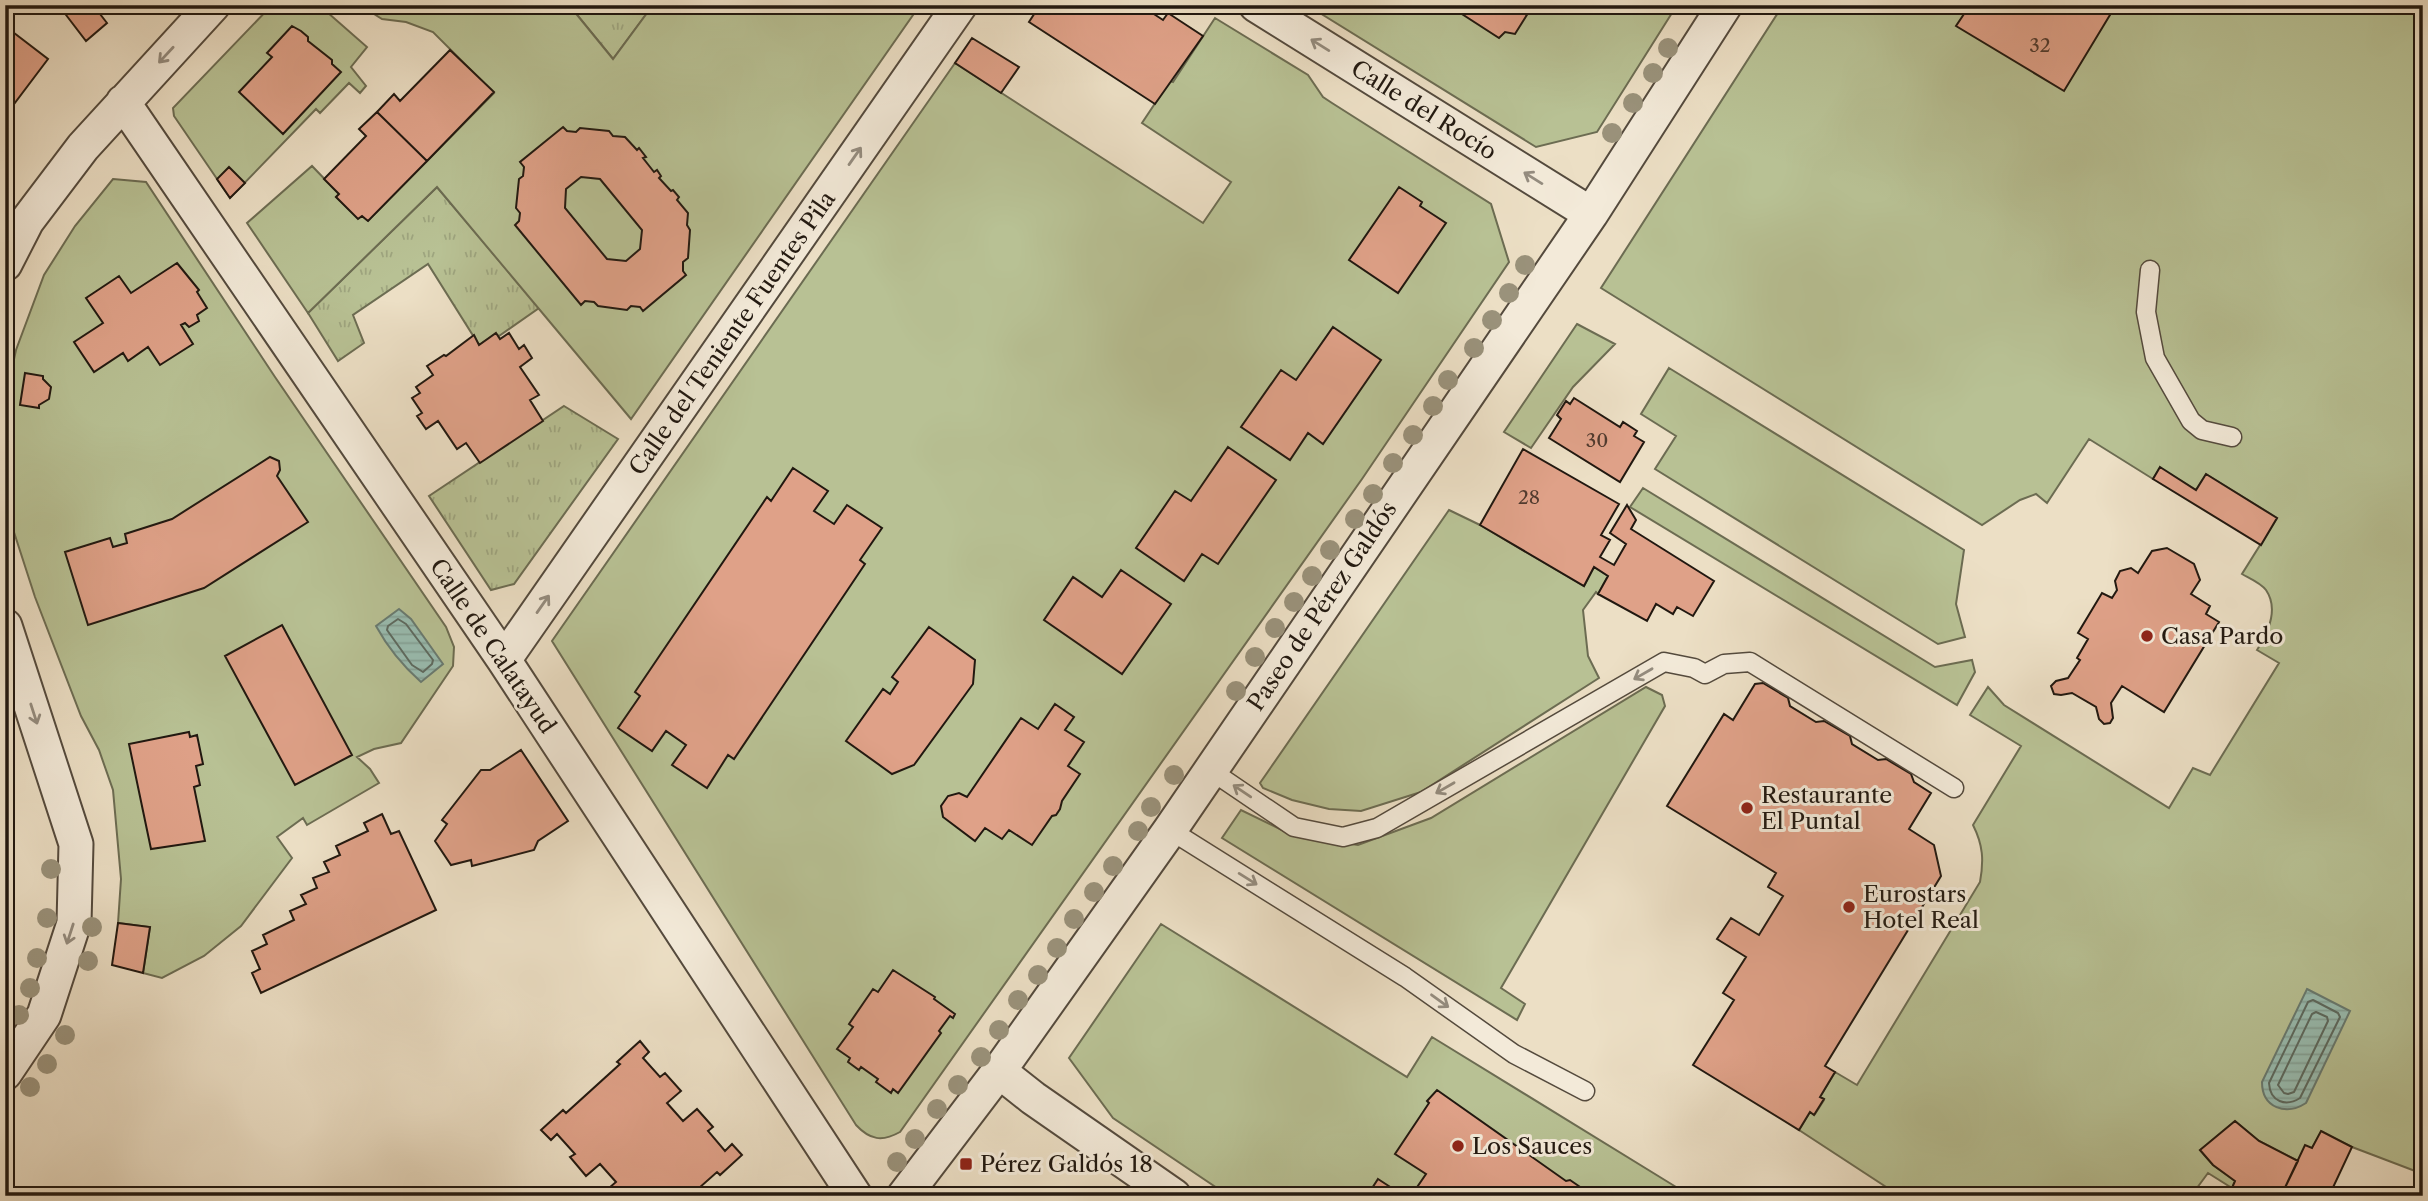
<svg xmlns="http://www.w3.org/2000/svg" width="2428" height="1201" viewBox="0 0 2428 1201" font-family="'Libre Caslon Text',serif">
  <defs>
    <pattern id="grass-tufts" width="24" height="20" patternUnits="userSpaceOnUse" patternTransform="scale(1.75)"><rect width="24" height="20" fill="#b8c194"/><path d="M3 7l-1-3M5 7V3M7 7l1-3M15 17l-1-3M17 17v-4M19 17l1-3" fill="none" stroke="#9ea57f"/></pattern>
    <pattern id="water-rules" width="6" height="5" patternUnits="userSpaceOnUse" patternTransform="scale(1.75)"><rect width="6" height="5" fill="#99bdb1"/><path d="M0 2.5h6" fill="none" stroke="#84a297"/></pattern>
  </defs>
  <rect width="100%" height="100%" fill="#ecdfc5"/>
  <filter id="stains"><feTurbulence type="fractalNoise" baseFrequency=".00286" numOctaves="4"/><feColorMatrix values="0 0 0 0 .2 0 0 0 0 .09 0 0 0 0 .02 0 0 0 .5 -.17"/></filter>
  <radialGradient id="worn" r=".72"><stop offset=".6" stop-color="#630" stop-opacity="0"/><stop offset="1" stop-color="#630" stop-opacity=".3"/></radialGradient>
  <path fill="url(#grass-tufts)" stroke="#6c6c52" stroke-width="2" d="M 569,5 L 653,5 L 613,59 Z
    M 437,187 L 539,308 L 499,336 L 496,334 L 479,345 L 428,264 L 353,315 L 364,343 L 338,361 L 308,313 Z
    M 564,406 L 618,439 L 514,584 L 491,590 L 429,496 Z"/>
  <path fill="#b8c194" stroke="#6c6c52" stroke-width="2" d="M 272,5 L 319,5 L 367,47 L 351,67 L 366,86 L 360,93 L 349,83 L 320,113 L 316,109 L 230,198 L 174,116 L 173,108 Z
    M 360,5 L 569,5 L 613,59 L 653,5 L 920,5 L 631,419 L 437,187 L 308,313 L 247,223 L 312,166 L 339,194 L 336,197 L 358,218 L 362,216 L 368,221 L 494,93 L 433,32 L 406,22 L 382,19 Z
    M 1307,5 L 1677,5 L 1597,132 L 1536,147 Z
    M 1783,5 L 2423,5 L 2423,1174 L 2352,1147 L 2321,1132 L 2312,1148 L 2298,1161 L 2259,1141 L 2235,1121 L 2200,1150 L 2213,1165 L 2235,1181 L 2232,1188 L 2208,1173 L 2191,1196 L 1900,1196 L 1799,1130 L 1810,1112 L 1815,1114 L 1824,1100 L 1820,1097 L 1835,1072 L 1857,1085 L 1980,882 C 1984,860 1983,845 1973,825 L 2021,746 L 1970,715 L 1988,687 L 2004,705 L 2169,808 L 2193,768 L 2210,775 L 2279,663 L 2257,650 C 2268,633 2279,609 2266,590 C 2261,583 2249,578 2242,574 L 2277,518 L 2206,474 L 2196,490 L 2160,468 L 2153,479 L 2089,439 L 2047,503 L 2036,494 L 2020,500 L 1982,525 L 1601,288 Z
    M 1215,18 L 1308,75 L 1323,97 L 1332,103 L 1491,204 L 1509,262 L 1362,479 L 900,1132 C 882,1142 870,1140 856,1125 L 552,641 L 955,63 L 1203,223 L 1231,182 L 1142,123 L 1170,81 L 1173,82 Z
    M 113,179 L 146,182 L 275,377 L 446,627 L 454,647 L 453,666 L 401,743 L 374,749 L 357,757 L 370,769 L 379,783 L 307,825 L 303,818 L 277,837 L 292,858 L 241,926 L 204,956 L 162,978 L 143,973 L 150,927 L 118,923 L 121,879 L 113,790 L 99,750 L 81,716 L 35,597 L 12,526 L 5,470 L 5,429 L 9,382 L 16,350 L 44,275 L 75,226 Z
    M 1577,324 L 1615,344 L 1573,387 L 1531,448 L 1504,432 Z
    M 1669,368 L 1964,550 L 1956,604 L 1965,637 L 1938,644 L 1655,469 L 1676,436 L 1641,414 Z
    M 1643,488 L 1935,667 L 1972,660 L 1975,672 L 1957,705 L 1630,507 Z
    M 1449,510 L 1480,525 L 1584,586 L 1594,567 L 1608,576 L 1598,594 L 1596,592 L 1583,610 L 1588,656 L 1599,678 L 1421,792 L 1361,811 L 1329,809 L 1292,800 L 1263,788 L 1260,783 Z
    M 1646,687 L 1662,695 L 1665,706 L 1501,988 L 1525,1004 L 1517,1020 L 1222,838 L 1241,810 L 1292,835 L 1358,845 L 1431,818 Z
    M 1161,924 L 1407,1077 L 1432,1037 L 1681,1190 L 1678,1196 L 1229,1196 L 1113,1118 L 1069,1058 Z"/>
  <path fill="url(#water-rules)" stroke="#697b71" stroke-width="2" d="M 399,609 L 411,619 L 443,664 L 421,682 C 403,666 388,648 376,626 Z
    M 2307,989 L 2350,1011 L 2306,1103 C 2286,1116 2262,1108 2262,1082 Z"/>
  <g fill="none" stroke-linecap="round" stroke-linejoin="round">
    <path stroke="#5d6a60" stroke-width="2" d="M 398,619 L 406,624 L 433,660 L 432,664 L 423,672 L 412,665 L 387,630 L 388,626 Z
      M 2313,1000 L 2338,1013 L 2340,1017 L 2300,1098 C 2286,1107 2270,1102 2269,1083 L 2308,1002 Z
      M 2316,1012 L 2327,1017 L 2328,1021 L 2294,1092 L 2288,1094 L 2284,1093 L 2278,1085 L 2312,1014 Z"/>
  </g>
  <path fill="#dfa188" stroke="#211810" stroke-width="2" fill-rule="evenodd" d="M 70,5 L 93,5 L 107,23 L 86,41 L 63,11 Z
    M 1040,5 L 1140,5 L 1163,20 L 1168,13 L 1203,36 L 1155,104 L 1029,22 Z
    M 1448,5 L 1533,5 L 1515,34 L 1505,32 L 1499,38 Z
    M 1964,5 L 2023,5 L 2030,10 L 2033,5 L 2116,5 L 2064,91 L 1956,26 L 1968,8 Z
    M 5,26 L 48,59 L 5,116 Z
    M 292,26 L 301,31 L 308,37 L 308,41 L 332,60 L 332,64 L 341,72 L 283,134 L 239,92 L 272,57 L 267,53 Z
    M 972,38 L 1019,67 L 1001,93 L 955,63 Z
    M 450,50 L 494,92 L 427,161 L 377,112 L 394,94 L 400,101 Z
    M 377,112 L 427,161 L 368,221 L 362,216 L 358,219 L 336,197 L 339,194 L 324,179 L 366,136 L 359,129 Z
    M 563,127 L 567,131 L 576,132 L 580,128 L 609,131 L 613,136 L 625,137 L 637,150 L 639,148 L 646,157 L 643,158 L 654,172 L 657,170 L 661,176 L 659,178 L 671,191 L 673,190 L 679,197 L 677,200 L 688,213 L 687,225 L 690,230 L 688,258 L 683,262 L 683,271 L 686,275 L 643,311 L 640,307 L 631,306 L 627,310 L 598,306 L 594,302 L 585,301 L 581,305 L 515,225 L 519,221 L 520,213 L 516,208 L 519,179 L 523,176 L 524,167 L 520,162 ZM 581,177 L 600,179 L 642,230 L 640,249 L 626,261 L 607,259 L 565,208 L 566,189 Z
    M 229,167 L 245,183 L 230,198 L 217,179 Z
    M 1399,187 L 1422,202 L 1420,206 L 1446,223 L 1398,293 L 1349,260 Z
    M 177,263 L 199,290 L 197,292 L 207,308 L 197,315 L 199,321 L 189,327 L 185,323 L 181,325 L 193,344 L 160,365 L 148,347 L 128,361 L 123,353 L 94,372 L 74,342 L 103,323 L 86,298 L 119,276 L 131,293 Z
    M 1333,327 L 1381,360 L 1323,444 L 1308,433 L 1290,460 L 1241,427 L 1281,370 L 1296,380 Z
    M 496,333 L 500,339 L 509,333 L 519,349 L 524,345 L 532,358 L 520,367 L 539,395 L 530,400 L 543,421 L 480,463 L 466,443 L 457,449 L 438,421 L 426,429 L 417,416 L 422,413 L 412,398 L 420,393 L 416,387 L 433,375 L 427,366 L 444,355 L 446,356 L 474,335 L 479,345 Z
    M 25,373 L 43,376 L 43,379 L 51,387 L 49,399 L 39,405 L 39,408 L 20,405 Z
    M 1574,398 L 1620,427 L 1623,422 L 1637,431 L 1634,436 L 1644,442 L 1620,482 L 1549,438 L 1561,419 L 1557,415 L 1566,401 L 1570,404 Z
    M 1228,447 L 1276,480 L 1218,564 L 1202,554 L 1184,581 L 1136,548 L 1175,491 L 1191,501 Z
    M 1523,449 L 1619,504 L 1601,535 L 1610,540 L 1600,557 L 1614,565 L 1626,544 L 1610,533 L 1627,505 L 1636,520 L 1631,529 L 1714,581 L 1693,616 L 1677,607 L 1673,614 L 1656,604 L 1647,621 L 1598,594 L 1608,576 L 1594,567 L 1584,586 L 1480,525 Z
    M 270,457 L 279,461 L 280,470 L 277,476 L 308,522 L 204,588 L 88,625 L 65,552 L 110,538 L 113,547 L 127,543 L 125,534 L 172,519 Z
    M 2160,467 L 2196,490 L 2206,474 L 2277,518 L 2261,545 L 2153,479 Z
    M 793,468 L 828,491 L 814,511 L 834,524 L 847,505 L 882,528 L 860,560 L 865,564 L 734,759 L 728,755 L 707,788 L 672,765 L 686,745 L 666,731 L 652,751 L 618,728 L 640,696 L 635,692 L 767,497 L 771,501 Z
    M 2167,548 L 2194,564 L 2200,580 L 2191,594 L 2210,606 L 2206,614 L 2219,622 L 2164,712 L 2122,686 L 2111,703 L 2113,718 L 2110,723 L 2104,724 L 2099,719 L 2096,707 L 2072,693 L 2061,695 L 2054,694 L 2051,686 L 2056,681 L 2068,678 L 2080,660 L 2077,658 L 2088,639 L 2078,633 L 2102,593 L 2112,598 L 2117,590 L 2115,581 L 2120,571 L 2131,568 L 2138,573 L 2152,551 Z
    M 1121,570 L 1171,604 L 1122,674 L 1044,620 L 1073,577 L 1102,597 Z
    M 282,625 L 352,755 L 295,785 L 225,656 Z
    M 929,627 L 975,660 L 973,684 L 914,765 L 892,774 L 846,741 L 883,689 L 890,694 L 898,682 L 892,677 Z
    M 1763,683 L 1788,698 L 1790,706 L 1816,722 L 1824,721 L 1850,736 L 1852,744 L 1878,760 L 1886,759 L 1911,774 L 1914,782 L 1931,793 L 1909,829 L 1934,845 L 1941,876 L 1825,1066 L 1835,1072 L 1820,1097 L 1824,1099 L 1814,1115 L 1810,1112 L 1799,1130 L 1693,1065 L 1734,1000 L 1723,993 L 1746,957 L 1717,939 L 1731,918 L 1759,935 L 1783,896 L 1768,887 L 1776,873 L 1667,806 L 1724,714 L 1733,720 L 1755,684 Z
    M 1055,704 L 1074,717 L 1065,730 L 1084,742 L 1068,766 L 1080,774 L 1062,801 L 1060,809 L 1056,815 L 1052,816 L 1032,845 L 1009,830 L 1002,839 L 985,828 L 975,841 L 943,817 L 941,806 L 948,796 L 959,793 L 967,797 L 1021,718 L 1038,729 Z
    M 189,732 L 190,737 L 197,735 L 203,764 L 196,766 L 200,785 L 194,787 L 205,841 L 151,849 L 129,744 Z
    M 521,750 L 568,821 L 538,841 L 534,850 L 472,866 L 471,860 L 451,865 L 435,841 L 447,824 L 442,820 L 481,770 L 490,770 Z
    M 382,814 L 391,834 L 399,831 L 436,910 L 261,993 L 252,973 L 260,969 L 252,951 L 267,944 L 263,935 L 294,920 L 290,911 L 306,904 L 301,895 L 317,888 L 313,878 L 329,872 L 324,862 L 340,855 L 336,846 L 368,831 L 364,823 Z
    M 5,825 L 9,835 L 10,875 L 8,915 L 5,925 Z
    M 118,923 L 150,927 L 143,973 L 112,965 Z
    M 893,970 L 935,997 L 934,999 L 955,1014 L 953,1018 L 950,1016 L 939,1031 L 941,1033 L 898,1093 L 893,1089 L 891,1093 L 876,1082 L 878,1079 L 861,1067 L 859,1070 L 848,1062 L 850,1058 L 837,1049 L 853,1027 L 849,1024 L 873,989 L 878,992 Z
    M 640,1041 L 649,1052 L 643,1058 L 660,1077 L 665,1073 L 681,1091 L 667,1103 L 683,1121 L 697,1109 L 713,1127 L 708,1131 L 725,1151 L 732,1144 L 742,1155 L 720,1175 L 717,1172 L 690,1196 L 604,1196 L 602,1194 L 616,1182 L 600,1164 L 586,1176 L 570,1157 L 575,1154 L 557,1134 L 551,1140 L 541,1130 L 563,1110 L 566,1113 L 620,1064 L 617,1062 Z
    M 1437,1090 L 1566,1181 L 1570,1180 L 1583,1189 L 1583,1196 L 1411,1196 L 1426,1174 L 1395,1154 L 1429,1103 L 1427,1101 Z
    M 2235,1121 L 2259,1141 L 2298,1161 L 2281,1196 L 2248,1196 L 2232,1188 L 2235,1181 L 2213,1165 L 2200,1150 Z
    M 2321,1131 L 2352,1147 L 2329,1196 L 2281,1196 L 2305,1145 L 2312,1148 Z
    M 1378,1179 L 1404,1196 L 1367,1196 Z"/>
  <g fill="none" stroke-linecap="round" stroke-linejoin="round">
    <defs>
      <path id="lane" d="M 2150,270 L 2146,312 L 2155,358 L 2191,421 L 2202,430 L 2232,437
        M 1210,770 L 1294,827 L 1343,837 L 1377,828 L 1664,662 L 1694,668 L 1705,674 L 1724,664 L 1750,662 L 1954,788
        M 1170,830 L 1405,977 L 1514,1054 L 1585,1091"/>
      <path id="street" d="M 1256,5 L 1591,214
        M 123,102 L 504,660 L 855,1196
        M 5,264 L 27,221 L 83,147 L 213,5
        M 5,626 L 76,844 L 74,923 L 44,1015 L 5,1073
        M 504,660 L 960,5
        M 999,1071 L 1033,1098 L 1174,1196
        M 904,1196 L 999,1071 L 1170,830 L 1591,214 L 1725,5"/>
    </defs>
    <use href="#lane" stroke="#544a3d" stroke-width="21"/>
    <use href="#street" stroke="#544a3d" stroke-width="37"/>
    <use href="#lane" stroke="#f3ead9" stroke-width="18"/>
    <use href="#street" stroke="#f3ead9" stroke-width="33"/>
  </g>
  <g fill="#9a927b">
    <circle cx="1668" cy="48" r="10"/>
    <circle cx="1653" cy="73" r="10"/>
    <circle cx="1633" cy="103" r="10"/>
    <circle cx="1612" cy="133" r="10"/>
    <circle cx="1525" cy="265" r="10"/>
    <circle cx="1509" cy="293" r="10"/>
    <circle cx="1492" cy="320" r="10"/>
    <circle cx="1474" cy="348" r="10"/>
    <circle cx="1448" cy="380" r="10"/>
    <circle cx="1433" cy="406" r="10"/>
    <circle cx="1413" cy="435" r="10"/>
    <circle cx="1393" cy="463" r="10"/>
    <circle cx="1373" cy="494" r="10"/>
    <circle cx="1355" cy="519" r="10"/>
    <circle cx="1330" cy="550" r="10"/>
    <circle cx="1312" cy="576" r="10"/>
    <circle cx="1294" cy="602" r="10"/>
    <circle cx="1275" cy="628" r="10"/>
    <circle cx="1255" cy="657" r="10"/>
    <circle cx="1236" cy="691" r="10"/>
    <circle cx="1174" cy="775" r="10"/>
    <circle cx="1151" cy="807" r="10"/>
    <circle cx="1138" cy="831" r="10"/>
    <circle cx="1113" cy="866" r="10"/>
    <circle cx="51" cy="869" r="10"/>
    <circle cx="1094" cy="892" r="10"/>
    <circle cx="47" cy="918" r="10"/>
    <circle cx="1074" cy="919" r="10"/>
    <circle cx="92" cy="927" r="10"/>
    <circle cx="1057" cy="948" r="10"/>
    <circle cx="37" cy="958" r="10"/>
    <circle cx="88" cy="961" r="10"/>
    <circle cx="1038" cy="975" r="10"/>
    <circle cx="30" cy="988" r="10"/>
    <circle cx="1018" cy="1000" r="10"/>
    <circle cx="19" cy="1015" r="10"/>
    <circle cx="999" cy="1030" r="10"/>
    <circle cx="65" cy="1035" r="10"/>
    <circle cx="981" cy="1057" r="10"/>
    <circle cx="47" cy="1064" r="10"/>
    <circle cx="958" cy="1085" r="10"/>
    <circle cx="30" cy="1087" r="10"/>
    <circle cx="937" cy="1109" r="10"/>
    <circle cx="915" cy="1139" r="10"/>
    <circle cx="897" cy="1162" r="10"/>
  </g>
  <defs><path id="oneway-shaft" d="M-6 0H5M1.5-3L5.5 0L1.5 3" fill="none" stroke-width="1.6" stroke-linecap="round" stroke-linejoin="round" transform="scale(1.75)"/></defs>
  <g stroke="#948c7f">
    <use href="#oneway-shaft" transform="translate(1320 45) rotate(-148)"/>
    <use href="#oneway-shaft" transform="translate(166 55) rotate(133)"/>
    <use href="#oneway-shaft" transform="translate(855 156) rotate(-55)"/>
    <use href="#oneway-shaft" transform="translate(1533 178) rotate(-148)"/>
    <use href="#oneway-shaft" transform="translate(543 604) rotate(-55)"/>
    <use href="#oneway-shaft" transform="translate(1643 674) rotate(150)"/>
    <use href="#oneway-shaft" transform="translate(34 714) rotate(72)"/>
    <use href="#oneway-shaft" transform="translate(1445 788) rotate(150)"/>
    <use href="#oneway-shaft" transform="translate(1242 791) rotate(-146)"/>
    <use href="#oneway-shaft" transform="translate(1248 879) rotate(32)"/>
    <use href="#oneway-shaft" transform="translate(70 934) rotate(108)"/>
    <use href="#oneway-shaft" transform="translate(1440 1001) rotate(36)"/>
  </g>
  <g fill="#8f2418" stroke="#f3ead9" stroke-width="2.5">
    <circle cx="2147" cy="636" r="7"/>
    <circle cx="1747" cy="808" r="7"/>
    <circle cx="1849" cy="907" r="7"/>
    <circle cx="1458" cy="1146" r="7"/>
    <rect x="959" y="1157" width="14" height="14" rx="3.5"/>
  </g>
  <g text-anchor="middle" stroke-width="6" stroke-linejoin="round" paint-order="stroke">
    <g font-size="19" fill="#503a2e">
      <text x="2040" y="52">32</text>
      <text x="1597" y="447">30</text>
      <text x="1529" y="504">28</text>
    </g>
    <g font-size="23" fill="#211810" stroke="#f3ead9">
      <text transform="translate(1424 110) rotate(32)" y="8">Calle del Rocío</text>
      <text transform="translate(732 333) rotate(-55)" y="8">Calle del Teniente Fuentes Pila</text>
      <text transform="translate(1322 606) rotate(-56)" y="8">Paseo de Pérez Galdós</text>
      <text transform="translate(493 646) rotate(56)" y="8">Calle de Calatayud</text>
    </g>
    <g font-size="23" fill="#211810" stroke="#f3ead9" text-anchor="start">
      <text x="2161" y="644">Casa Pardo</text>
      <text x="1761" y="803">Restaurante<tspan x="1761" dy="26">El Puntal</tspan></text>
      <text x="1863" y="902">Eurostars<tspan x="1863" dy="26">Hotel Real</tspan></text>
      <text x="1472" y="1154">Los Sauces</text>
      <text x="980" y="1172">Pérez Galdós 18</text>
    </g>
  </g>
  <rect width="2428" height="1201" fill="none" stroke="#ecdfc5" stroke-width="28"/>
  <rect x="7" y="7" width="2414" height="1187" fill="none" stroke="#211810" stroke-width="3.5"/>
  <rect x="14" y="14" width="2400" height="1173" fill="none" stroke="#211810" stroke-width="2"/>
  <rect width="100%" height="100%" filter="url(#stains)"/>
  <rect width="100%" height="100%" fill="url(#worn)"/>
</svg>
